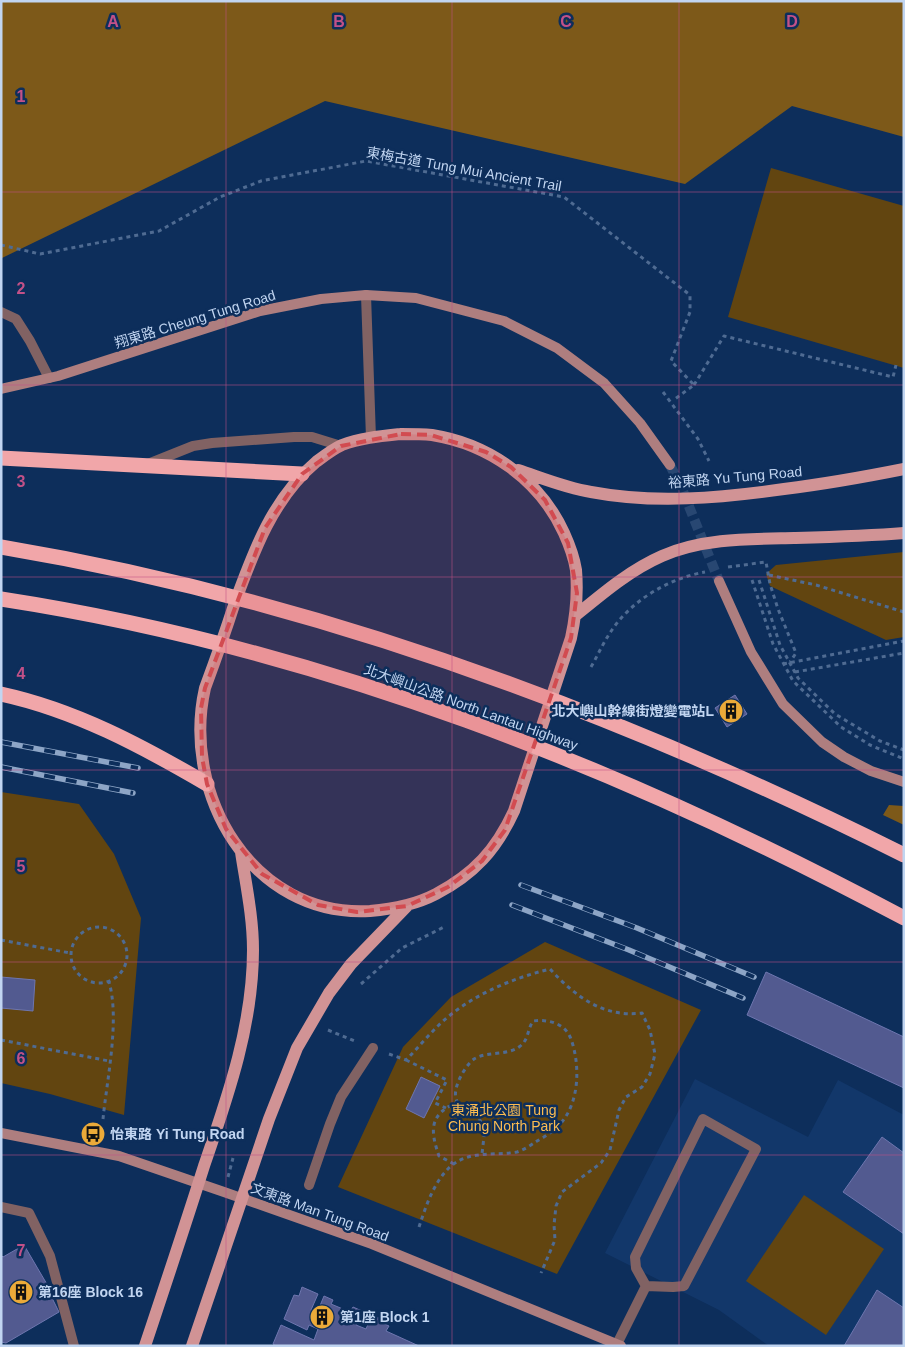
<svg xmlns="http://www.w3.org/2000/svg" width="905" height="1347" viewBox="0 0 905 1347" font-family="Helvetica,'Noto Sans TC',sans-serif">
  <rect width="100%" height="100%" fill="#0d2e5b"/>
  <path fill="#12376a" d="M 695,1079 L 808,1137 L 838,1080 L 904,1115 L 904,1346 L 769,1346 L 719,1310 L 605,1253 Z"/>
  <path fill="#624510" d="M 771,168 L 904,206 L 904,368 L 728,317 Z
    M 904,552 L 904,637 L 886,640 L 770,586 L 766,574 L 776,565 Z
    M 1,792 L 79,804 L 114,854 L 141,918 L 124,1115 L 50,1094 L 1,1083 Z
    M 545,942 L 701,1010 L 557,1274 L 338,1187 L 403,1047 L 451,997 Z
    M 804,1195 L 884,1249 L 826,1335 L 746,1281 Z"/>
  <path fill="#7d5919" d="M 1,1 L 904,1 L 904,137 L 792,106 L 685,184 L 325,101 L 2,258 Z
    M 889,805 L 904,806 L 904,825 L 883,815 Z"/>
  <path fill="#525a90" stroke="#6e76af" d="M 735,695 L 747,714 L 727,727 L 715,708 Z
    M 766,972 L 904,1037 L 904,1088 L 747,1015 Z
    M 1,977 L 35,980 L 33,1011 L 1,1008 Z
    M 421,1077 L 440,1086 L 424,1118 L 406,1109 Z
    M 882,1137 L 904,1153 L 904,1234 L 843,1192 Z
    M 24,1245 L 48,1286 L 40,1290 L 44,1297 L 50,1294 L 59,1312 L 6,1343 L 1,1342 L 1,1255 L 3,1257 Z
    M 302,1287 L 318,1294 L 311,1310 L 317,1313 L 324,1296 L 333,1300 L 331,1304 L 350,1312 L 353,1307 L 362,1311 L 356,1325 L 366,1329 L 372,1315 L 381,1319 L 380,1322 L 389,1326 L 386,1331 L 419,1346 L 276,1346 L 273,1344 L 281,1325 L 314,1340 L 318,1329 L 309,1325 L 307,1330 L 284,1319 L 294,1295 L 299,1296 Z
    M 877,1290 L 904,1308 L 904,1346 L 844,1346 Z"/>
  <g fill="none" stroke-linecap="round" stroke-linejoin="round">
    <path stroke="#284772" stroke-width="10" stroke-dasharray="10 5" stroke-linecap="butt" d="M 670,465 L 682,489 L 719,581"/>
    <path stroke="#4f6b92" stroke-width="3" stroke-dasharray="4 4" stroke-linecap="butt" d="M 1,245 L 40,254 L 159,231 L 220,197 L 261,181 L 366,161 L 564,197 L 690,295 L 690,312 L 671,361 L 694,385 L 675,399
      M 694,385 L 724,336 L 893,377 L 896,365
      M 663,392 L 698,439 L 709,461
      M 728,567 L 766,562 L 770,584 L 778,609 L 796,653 L 790,662
      M 769,575 L 816,585 L 904,612
      M 752,580 L 773,644 L 793,681 L 841,727 L 870,745 L 904,759
      M 759,580 L 780,645 L 798,678 L 835,714 L 880,741 L 904,750
      M 783,664 L 904,641
      M 591,667 C 599,653 605,639 614,627 C 635,598 671,578 705,572
      M 795,672 L 904,653
      M71 955a28 28 0 1 1 56 0a28 28 0 1 1-56 0Z
      M 1,940 L 70,953
      M 361,984 L 402,948 L 446,926
      M 328,1030 L 357,1042
      M 1,1040 L 109,1061
      M 389,1054 L 406,1060 C 420,1046 433,1029 449,1016 C 479,992 514,978 550,969 C 575,996 603,1018 642,1013 L 650,1030 L 655,1054 L 650,1074 L 642,1087 L 626,1097 L 619,1110 L 610,1150 L 601,1163 L 562,1192 L 556,1206 L 554,1225 L 555,1240 L 541,1273
      M 406,1060 L 447,1080 L 435,1103 L 446,1108
      M 103,1119 C 107,1079 120,1019 109,982
      M 454,1164 L 439,1156 C 430,1130 429,1114 458,1102
      M 228,1177 L 233,1158
      M 419,1227 C 426,1206 434,1181 451,1166 C 470,1150 494,1156 517,1152 C 524,1150 531,1145 537,1141 C 545,1137 555,1130 561,1123 C 580,1101 580,1064 571,1039 C 565,1023 548,1019 533,1021 C 527,1030 529,1040 519,1047 C 506,1056 487,1051 474,1059 C 465,1065 446,1097 461,1105 C 464,1107 469,1107 472,1108 L 485,1128 L 482,1154"/>
    <path stroke="#816263" stroke-width="10" d="M 366,295 L 371,438
      M 148,464 L 193,446 L 212,443 L 294,437 L 312,437 L 341,446
      M 703,1119 L 756,1149 L 684,1286 L 673,1287 L 646,1286 L 636,1268 L 635,1257 Z
      M 1,1207 L 29,1213 L 50,1256 L 74,1346
      M 617,1344 L 646,1286"/>
    <path stroke="#816263" stroke-width="10" d="M 1,312 L 16,319 L 30,341 L 49,378
      M 309,1185 L 330,1124 L 341,1097 L 373,1048"/>
    <path stroke="#ae7e7f" stroke-width="10" d="M 1,389 L 58,376 L 260,311 L 321,299 L 366,295 L 416,298 L 504,321 L 557,348 L 604,383 L 640,423 L 670,465
      M 719,581 L 751,652 L 783,704 L 822,742 L 844,757 L 871,771 L 904,782
      M 1,1133 L 119,1156 L 224,1192 L 372,1244 L 621,1346"/>
    <path stroke="#d19395" stroke-width="12" d="M 401,434 C 411,434 422,434 432,435 C 489,444 540,480 564,533 C 569,544 574,557 576,570 C 578,593 576,615 571,638 L 514,811 C 496,850 474,874 436,894 C 415,905 394,909 370,911 C 252,918 181,794 205,688 C 215,661 225,633 234,605 C 253,553 272,499 316,462 C 324,456 333,449 342,445 C 360,438 382,436 401,434 Z
      M 518,470 C 542,478 566,488 591,492 C 654,504 720,498 784,489 C 824,484 864,477 904,469
      M 575,616 C 603,593 630,570 662,556 C 703,538 751,539 794,538 C 830,537 867,536 904,533
      M 145,1346 C 165,1286 185,1226 204,1166 C 228,1096 253,1025 253,950 C 253,917 246,885 241,852
      M 192,1346 L 269,1119 L 297,1048 L 329,993 L 351,964 L 407,906"/>
    <path stroke="#f1a6a9" stroke-width="15" d="M 1,458 L 302,474
      M 1,547 C 317,600 618,712 904,855
      M 1,599 C 320,648 621,767 904,918
      M 1,694 C 75,710 142,746 207,784"/>
    <defs>
      <path id="rail" d="M 1,742 L 138,768
        M 1,767 L 133,793
        M 521,885 L 637,928 L 754,977
        M 512,905 L 629,950 L 743,998"/>
    </defs>
    <use href="#rail" stroke="#8da5c6" stroke-width="5.5"/>
    <use href="#rail" stroke="#0d2e5b" stroke-width="4" stroke-dasharray="11" stroke-linecap="butt"/>
  </g>
  <path fill="#d24b50" fill-opacity="0.2" stroke="#d24b50" stroke-width="4" stroke-dasharray="10 6" stroke-linejoin="round" d="M 401,434 L 431,435 L 486,452 L 511,467 L 545,500 L 568,543 L 577,593 L 571,638 L 505,830 L 482,861 L 448,887 L 407,906 L 357,912 L 318,905 L 262,874 L 226,829 L 207,784 L 202,757 L 201,708 L 205,688 L 265,528 L 302,474 L 341,446 Z"/>
  <path fill="none" stroke="#c25188" stroke-width="1" stroke-opacity="0.55" d="M 226,1 L 226,1346M 452,1 L 452,1346M 679,1 L 679,1346M 1,192 L 904,192M 1,385 L 904,385M 1,577 L 904,577M 1,770 L 904,770M 1,962 L 904,962M 1,1155 L 904,1155"/>
  <defs>
    <symbol id="building-disc" viewBox="-11 -11 22 22"><circle r="9.5" fill="#ebaa39" stroke="#0d2e5b"/><path d="M-4-6H4V6H1V3H-1V6H-4ZM-2.5-4.3h1.7v1.8h-1.7ZM.8-4.3h1.7v1.8H.8ZM-2.5-1h1.7V.8h-1.7ZM.8-1h1.7V.8H.8Z" fill="#111"/></symbol>
    <symbol id="bus-disc" viewBox="-11 -11 22 22"><circle r="9.5" fill="#ebaa39" stroke="#0d2e5b"/><path d="M-5-6H5V4H4V6H2V4H-2V6H-4V4H-5ZM-3.5-4V0h7V-4ZM-3.5 1.2v1.5H-2V1.2ZM2 1.2v1.5H3.5V1.2Z" fill="#111"/></symbol>
  </defs>
  <g fill-rule="evenodd">
    <use href="#building-disc" x="717" y="697" width="28" height="28"/>
    <use href="#bus-disc" x="79" y="1120" width="28" height="28"/>
    <use href="#building-disc" x="7" y="1278" width="28" height="28"/>
    <use href="#building-disc" x="308" y="1303" width="28" height="28"/>
  </g>
  <g text-anchor="middle" stroke-width="5" stroke-linejoin="round" paint-order="stroke">
    <g font-size="14" fill="#c1d5f1" stroke="#0d2e5b">
      <text transform="translate(464 169) rotate(10)" y="5">東梅古道 Tung Mui Ancient Trail</text>
      <text transform="translate(195 319) rotate(-17)" y="5">翔東路 Cheung Tung Road</text>
      <text transform="translate(735 477) rotate(-5)" y="5">裕東路 Yu Tung Road</text>
      <text transform="translate(471 707) rotate(20)" y="5">北大嶼山公路 North Lantau Highway</text>
      <text transform="translate(320 1212) rotate(20)" y="5">文東路 Man Tung Road</text>
    </g>
    <g font-size="14" font-weight="bold" fill="#c1d5f1" stroke="#0d2e5b" text-anchor="start">
      <text x="714" y="716" text-anchor="end">北大嶼山幹線街燈變電站L</text>
      <text x="110" y="1139">怡東路 Yi Tung Road</text>
      <text x="38" y="1297">第16座 Block 16</text>
      <text x="340" y="1322">第1座 Block 1</text>
    </g>
    <g font-size="14" fill="#fdbc50" stroke="#0d2e5b">
      <text x="504" y="1115">東涌北公園 Tung<tspan x="504" dy="16">Chung North Park</tspan></text>
    </g>
  </g>
  <g font-size="16" text-anchor="middle" font-weight="bold" fill="#c25188" stroke="#0d2e5b" stroke-width="5" stroke-linejoin="round" paint-order="stroke">
    <text x="113" y="27">A</text>
    <text x="339" y="27">B</text>
    <text x="566" y="27">C</text>
    <text x="792" y="27">D</text>
    <text x="21" y="102">1</text>
    <text x="21" y="294">2</text>
    <text x="21" y="487">3</text>
    <text x="21" y="679">4</text>
    <text x="21" y="872">5</text>
    <text x="21" y="1064">6</text>
    <text x="21" y="1256">7</text>
  </g>
  <rect width="905" height="1347" fill="none" stroke="#c1d5f1" stroke-width="5"/>
</svg>
